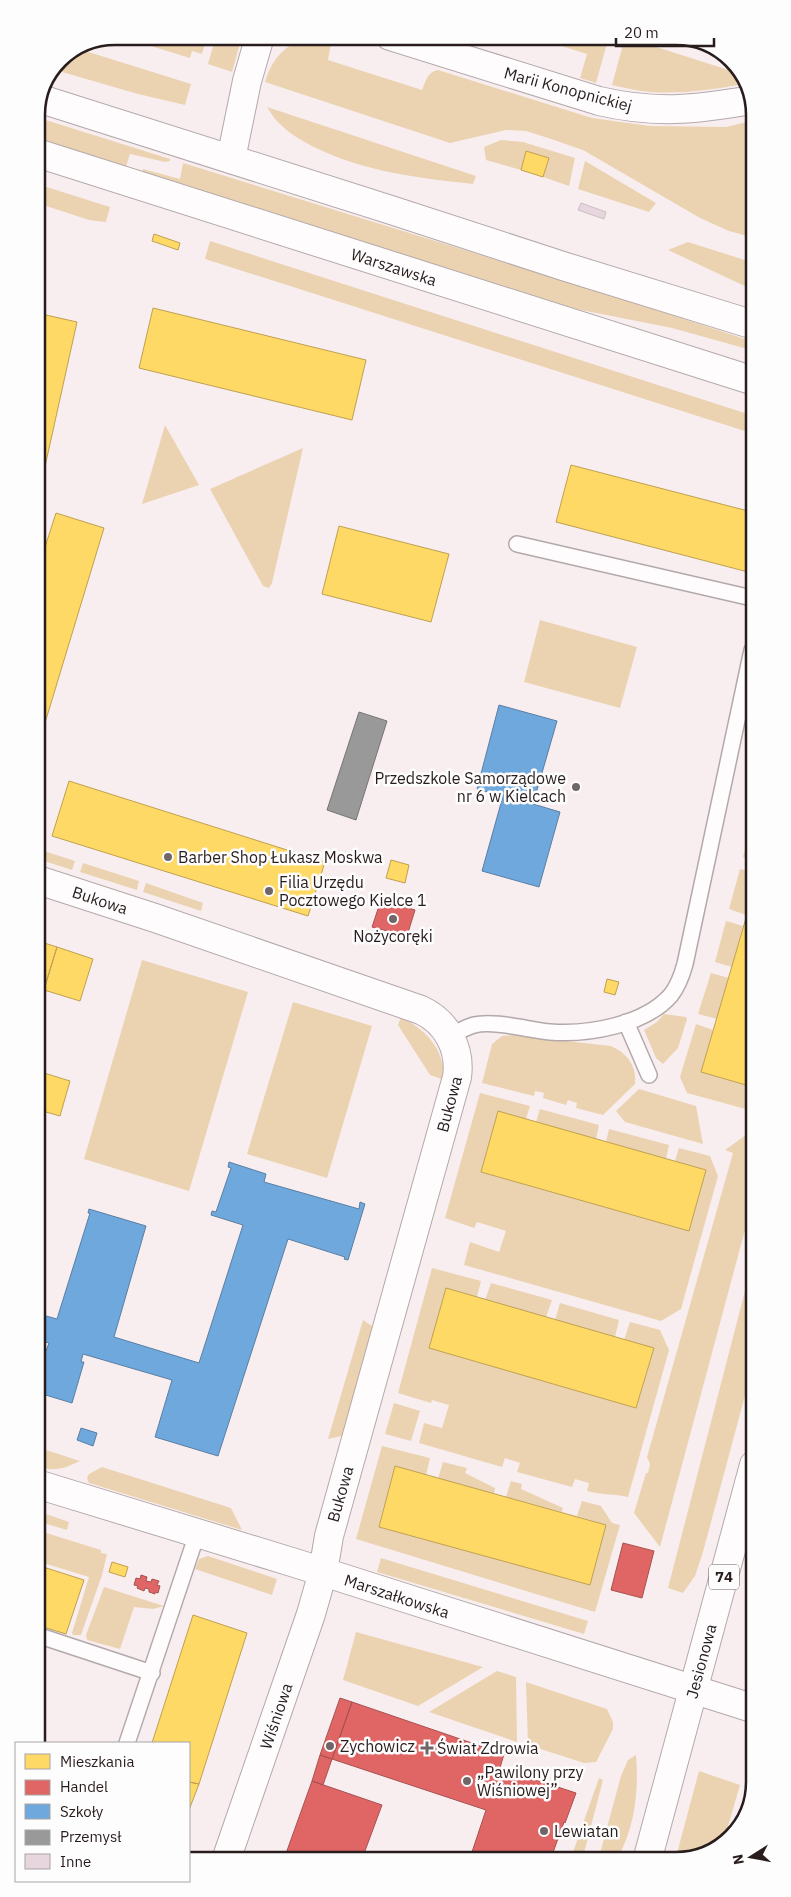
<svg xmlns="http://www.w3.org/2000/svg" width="791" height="1897" viewBox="0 0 791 1897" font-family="'IBM Plex Sans',sans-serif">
  <rect width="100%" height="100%" fill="#f8eef0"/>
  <path fill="#ebd3b2" d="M 118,36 L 207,36 L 202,54 L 192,51 L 190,58 Z
    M 216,36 L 240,36 L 239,47 L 232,72 L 208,64 Z
    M 530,36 L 609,36 L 596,83 L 580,78 L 587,54 Z
    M 668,36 L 681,36 L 724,53 L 726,55 Z
    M 625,37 L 738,73 L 744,81 L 743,84 C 712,90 682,94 651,92 C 638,91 625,88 612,85 Z
    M 307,38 L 332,38 L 328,60 L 422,90 C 426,81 427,72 438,70 L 592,118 L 650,126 L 726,127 L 751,121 L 751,237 L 729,231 L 700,218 L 583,150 L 545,137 L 526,131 L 506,130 L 450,143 L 265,82 C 271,60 285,44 307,38 Z
    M 82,50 L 191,84 L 185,105 L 138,94 L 55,70 L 60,59 Z
    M 267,107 L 476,176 L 473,184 C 418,178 366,172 316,148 C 304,142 291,135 281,125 C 275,120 271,113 267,107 Z
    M 36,117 L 170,159 L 170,161 L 165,162 L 130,154 L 126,167 L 36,139 Z
    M 501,140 L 523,142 L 575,158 L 569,186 L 543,177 L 549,159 L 527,151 L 521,170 L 486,160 L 484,147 Z
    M 585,161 L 656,203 L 649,212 L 578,189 Z
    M 183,163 L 636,303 L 751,341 L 751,350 L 672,328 L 581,310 L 550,302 L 142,174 L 143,169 L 180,179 Z
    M 37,184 L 110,207 L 106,222 L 89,220 L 37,203 Z
    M 210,241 L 751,415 L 751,433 L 205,259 Z
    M 688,242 L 751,262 L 751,289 L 668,250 Z
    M 165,425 L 199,485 L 142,504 Z
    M 303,448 L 272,583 L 269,588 L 263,586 L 210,489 Z
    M 540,620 L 637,647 L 620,708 L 524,682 Z
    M 752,823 L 753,860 L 743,857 Z
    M 38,849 L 75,861 L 72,870 L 38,859 Z
    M 83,863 L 139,881 L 137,890 L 80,872 Z
    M 740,869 L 753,872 L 753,894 L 746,915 L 729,909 Z
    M 146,883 L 203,903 L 201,911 L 143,892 Z
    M 726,921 L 743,926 L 732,967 L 715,962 Z
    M 142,960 L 248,992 L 189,1191 L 84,1159 Z
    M 711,973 L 729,978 L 717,1019 L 698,1014 Z
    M 293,1002 L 372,1026 L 327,1178 L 247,1154 Z
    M 664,1014 L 686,1017 L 687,1019 L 678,1048 L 663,1064 L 656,1058 L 644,1030 L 657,1022 Z
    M 401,1017 C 426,1030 445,1049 444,1080 L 430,1075 L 398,1025 Z
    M 696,1024 L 713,1030 L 701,1072 L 746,1085 L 753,1062 L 753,1111 L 687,1093 L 680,1077 Z
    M 502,1036 L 512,1035 L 611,1046 C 627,1053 637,1066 635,1084 L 603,1115 L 576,1108 L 577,1103 L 568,1100 L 566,1105 L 543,1098 L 544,1093 L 535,1091 L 534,1096 L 482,1083 L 492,1044 Z
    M 639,1089 L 696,1106 L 703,1144 L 625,1122 L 616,1111 Z
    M 480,1093 L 530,1106 L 526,1119 L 498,1111 L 481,1172 L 689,1231 L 706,1170 L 675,1161 L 679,1148 L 710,1156 L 718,1176 L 681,1309 L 661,1321 L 464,1265 L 470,1242 L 499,1252 L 506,1231 L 477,1222 L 474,1228 L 445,1218 Z
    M 540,1109 L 599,1125 L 596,1139 L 536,1122 Z
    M 609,1129 L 669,1145 L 666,1159 L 606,1142 Z
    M 753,1130 L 753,1200 L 660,1547 L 634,1513 L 646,1473 L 648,1473 L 650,1464 L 647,1457 L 733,1153 L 725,1150 Z
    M 753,1260 L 754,1362 L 703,1552 L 695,1576 L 683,1593 L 668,1588 Z
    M 432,1268 L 481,1281 L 477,1297 L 446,1289 L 429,1348 L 636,1408 L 654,1349 L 624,1340 L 630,1322 L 660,1330 L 669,1350 L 628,1497 C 614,1494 601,1495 587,1491 L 589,1483 L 575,1479 L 572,1487 L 517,1472 L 520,1463 L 505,1458 L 502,1467 L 419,1443 L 424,1423 L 442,1428 L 449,1405 L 432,1400 L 431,1403 L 398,1393 Z
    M 491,1283 L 552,1300 L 546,1317 L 485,1300 Z
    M 560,1303 L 619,1320 L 615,1337 L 555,1320 Z
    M 363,1320 L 375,1328 L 346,1435 L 328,1439 Z
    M 394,1403 L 420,1411 L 411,1441 L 385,1434 Z
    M 382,1446 L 430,1458 L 426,1475 L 395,1467 L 379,1527 L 590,1585 L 606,1525 L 577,1516 L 582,1501 L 601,1506 L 612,1523 L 620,1525 L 595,1612 L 356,1539 Z
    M 40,1448 L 80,1461 C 65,1468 56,1472 40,1467 Z
    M 443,1462 L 467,1468 L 465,1473 L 495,1488 L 494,1494 L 438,1479 Z
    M 102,1467 L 231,1508 L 242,1530 L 89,1483 L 87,1478 L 89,1474 Z
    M 511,1481 L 522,1484 L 521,1489 L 563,1508 L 562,1512 L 506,1497 Z
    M 40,1508 L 43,1513 L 69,1522 L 67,1530 L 40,1522 Z
    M 40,1531 L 101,1550 L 101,1553 L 107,1554 L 102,1575 L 81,1635 L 73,1635 L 72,1633 L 89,1577 L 40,1562 Z
    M 208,1556 L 277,1579 L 272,1595 L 195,1569 L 199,1559 Z
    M 381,1558 L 588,1621 L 584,1634 L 377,1572 Z
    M 104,1587 L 164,1606 L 153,1609 L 134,1607 L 120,1649 L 87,1640 L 86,1635 Z
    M 356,1632 L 483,1667 L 418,1706 L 343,1680 Z
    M 497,1671 L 516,1677 L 517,1742 L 429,1712 Z
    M 526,1682 L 607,1709 L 613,1722 L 613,1729 L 596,1762 L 584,1763 L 528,1745 Z
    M 636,1755 C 639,1790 635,1827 618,1857 L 599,1857 L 621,1776 L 628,1760 Z
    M 699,1771 L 740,1785 L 724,1840 L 701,1857 L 676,1857 Z
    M 599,1778 L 603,1780 L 583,1857 L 571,1858 Z"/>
  <path fill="#ffd966" stroke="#bfa050" d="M 526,151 L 549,158 L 543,177 L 521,170 Z
    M 154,234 L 180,243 L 178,250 L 152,241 Z
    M 153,308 L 366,360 L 352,420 L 139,368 Z
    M 37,313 L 77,322 L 42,480 L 37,479 Z
    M 571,465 L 752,512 L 752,573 L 556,522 Z
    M 56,513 L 104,528 L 38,746 L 37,572 Z
    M 339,526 L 449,554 L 431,622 L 322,594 Z
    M 69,781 L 325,862 L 308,916 L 52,836 Z
    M 391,860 L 409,865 L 405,883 L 386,878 Z
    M 753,894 L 753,1062 L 746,1085 L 701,1072 Z
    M 38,941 L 57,947 L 38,1008 Z
    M 57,947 L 93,959 L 80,1001 L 44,990 Z
    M 607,979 L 619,982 L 615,995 L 604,992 Z
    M 44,1073 L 70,1081 L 60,1116 L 39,1110 L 39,1090 Z
    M 498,1111 L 706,1170 L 689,1231 L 481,1172 Z
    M 446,1288 L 654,1348 L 636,1408 L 429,1348 Z
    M 395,1466 L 606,1525 L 590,1585 L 379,1527 Z
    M 112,1562 L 128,1567 L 125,1577 L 109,1572 Z
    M 40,1566 L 84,1580 L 66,1634 L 40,1626 Z
    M 193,1615 L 247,1633 L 199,1784 L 189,1782 L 189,1743 L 152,1743 Z
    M 189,1782 L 199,1784 L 189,1810 Z"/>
  <path fill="#e06666" stroke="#a95050" d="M 381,900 L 415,910 L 407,936 L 372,927 Z
    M 623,1543 L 654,1551 L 642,1598 L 611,1590 Z
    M 141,1575 L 147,1577 L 146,1581 L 151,1582 L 152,1579 L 159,1581 L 157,1585 L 160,1586 L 158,1593 L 155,1592 L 155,1594 L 149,1592 L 149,1589 L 145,1588 L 144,1591 L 137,1588 L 138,1586 L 134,1585 L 136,1578 L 140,1579 Z
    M 340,1698 L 352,1702 L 332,1759 L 320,1755 Z
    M 352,1702 L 504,1754 L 500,1768 L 576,1793 L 565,1823 L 564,1822 L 551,1858 L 470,1858 L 486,1810 L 332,1759 Z
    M 320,1755 L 332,1759 L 323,1785 L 312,1781 Z
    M 312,1781 L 382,1805 L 362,1859 L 284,1859 Z"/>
  <path fill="#6fa8dc" stroke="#5a7ea3" d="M 499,705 L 557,721 L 533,804 L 560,812 L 539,887 L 482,871 L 503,796 L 477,789 Z
    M 229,1162 L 266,1174 L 264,1182 L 359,1209 L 360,1202 L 365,1204 L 348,1260 L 344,1259 L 345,1257 L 288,1239 L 218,1456 L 155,1437 L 172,1380 L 83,1354 L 81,1362 L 84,1362 L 72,1403 L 39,1393 L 39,1369 L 49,1343 L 39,1340 L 39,1314 L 57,1319 L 90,1213 L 88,1213 L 89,1209 L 146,1226 L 114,1337 L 199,1363 L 243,1225 L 211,1215 L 212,1211 L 216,1212 L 231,1168 L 228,1167 Z
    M 81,1428 L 97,1433 L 93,1446 L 77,1440 Z"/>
  <path fill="#999" stroke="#777474" d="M 359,712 L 387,721 L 356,820 L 327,810 Z"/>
  <path fill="#e8d6df" stroke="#c9bfc3" d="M 581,203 L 606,212 L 604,219 L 578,210 Z"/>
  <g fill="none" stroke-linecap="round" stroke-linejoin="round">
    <defs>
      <path id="lane" d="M 517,544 L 752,598
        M 626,1022 L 649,1075
        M 450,1036 C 458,1032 466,1027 474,1025 C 494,1020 529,1030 550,1032 C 588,1035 645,1025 671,995 C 678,986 682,975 685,964 L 752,650
        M 40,1636 L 152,1673
        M 127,1743 L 197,1534"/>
      <path id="street" d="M 390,36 L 599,101 C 655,114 695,110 751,100
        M 231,159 L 247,81 L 260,36
        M 38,880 L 155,918 L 421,1010 C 447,1022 461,1049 457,1077 L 329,1536 L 323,1572 L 311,1614 L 226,1860
        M 40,1485 L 295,1563 L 755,1709"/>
      <path id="secondary" d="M 41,99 L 391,210 L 566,267 L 751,324
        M 37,153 L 751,380"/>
      <path id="primary" d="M 648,1857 L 754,1465"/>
    </defs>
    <use href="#lane" stroke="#b4a9aa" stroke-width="18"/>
    <use href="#street" stroke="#b4a9aa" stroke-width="30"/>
    <use href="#secondary" stroke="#b4a9aa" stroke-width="30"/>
    <use href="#primary" stroke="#b4a9aa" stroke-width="30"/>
    <use href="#lane" stroke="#fefcfd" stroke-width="15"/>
    <use href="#street" stroke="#fefcfd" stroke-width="28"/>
    <use href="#secondary" stroke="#fefcfd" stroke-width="28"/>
    <use href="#primary" stroke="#fefcfd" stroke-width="28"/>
  </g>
  <g fill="#716667" stroke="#fdfdfd" stroke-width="2">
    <circle cx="576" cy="787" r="5"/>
    <circle cx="168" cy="857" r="5"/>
    <circle cx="269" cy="891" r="5"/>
    <circle cx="393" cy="919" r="5"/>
    <circle cx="330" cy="1746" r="5"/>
    <path d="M424.5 1740.5h5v5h5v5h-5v5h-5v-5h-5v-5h5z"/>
    <circle cx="467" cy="1781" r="5"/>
    <circle cx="544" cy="1831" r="5"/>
  </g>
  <g text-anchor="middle" stroke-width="5" stroke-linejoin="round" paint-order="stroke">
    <rect fill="#fdfdfd" stroke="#696060" stroke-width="1" x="709" y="1564.5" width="30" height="25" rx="4"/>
    <g font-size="15" font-weight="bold" fill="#291c1d">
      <text x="724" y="1582">74</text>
    </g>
    <g font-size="16" fill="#291c1d" stroke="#fdfdfd">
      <text transform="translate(568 89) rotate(15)" y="6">Marii Konopnickiej</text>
      <text transform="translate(394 267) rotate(18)" y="6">Warszawska</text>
      <text transform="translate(100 900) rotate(18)" y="6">Bukowa</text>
      <text transform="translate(449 1104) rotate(-75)" y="6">Bukowa</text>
      <text transform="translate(340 1494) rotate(-74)" y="6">Bukowa</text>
      <text transform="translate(397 1596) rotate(18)" y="6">Marszałkowska</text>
      <text transform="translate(701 1661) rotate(-75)" y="6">Jesionowa</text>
      <text transform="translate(276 1716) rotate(-71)" y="6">Wiśniowa</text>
    </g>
    <g font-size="16" fill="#291c1d" stroke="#fdfdfd" text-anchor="start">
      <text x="566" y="784" text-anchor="end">Przedszkole Samorządowe<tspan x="566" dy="18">nr 6 w Kielcach</tspan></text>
      <text x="178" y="863">Barber Shop Łukasz Moskwa</text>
      <text x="279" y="888">Filia Urzędu<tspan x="279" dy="18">Pocztowego Kielce 1</tspan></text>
      <text x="393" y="942" text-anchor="middle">Nożycoręki</text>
      <text x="340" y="1752">Zychowicz</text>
      <text x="437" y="1754">Świat Zdrowia</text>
      <text x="477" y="1778">„Pawilony przy<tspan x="477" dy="18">Wiśniowej”</tspan></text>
      <text x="554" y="1837">Lewiatan</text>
    </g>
  </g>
  <path d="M0 0H791V1897H0ZM115 45H676A70 70 0 0 1 746 115V1782A70 70 0 0 1 676 1852H115A70 70 0 0 1 45 1782V115A70 70 0 0 1 115 45Z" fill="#fdfdfd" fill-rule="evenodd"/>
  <path fill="none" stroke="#291c1d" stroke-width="2.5" d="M115 45H676A70 70 0 0 1 746 115V1782A70 70 0 0 1 676 1852H115A70 70 0 0 1 45 1782V115A70 70 0 0 1 115 45Z"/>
  <rect x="15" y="1742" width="175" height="140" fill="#fdfdfd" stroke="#a8a3a3"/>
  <rect x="25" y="1754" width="25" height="15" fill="#ffd966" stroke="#a8a3a3"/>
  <text x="60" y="1767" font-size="15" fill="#291c1d">Mieszkania</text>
  <rect x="25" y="1780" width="25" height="15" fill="#e06666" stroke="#a8a3a3"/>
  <text x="60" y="1792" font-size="15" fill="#291c1d">Handel</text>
  <rect x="25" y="1804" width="25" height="15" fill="#6fa8dc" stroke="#a8a3a3"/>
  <text x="60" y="1817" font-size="15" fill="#291c1d">Szkoły</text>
  <rect x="25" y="1830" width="25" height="15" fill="#999999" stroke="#a8a3a3"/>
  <text x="60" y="1842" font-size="15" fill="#291c1d">Przemysł</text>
  <rect x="25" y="1854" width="25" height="15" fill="#e8d6df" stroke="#a8a3a3"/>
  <text x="60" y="1867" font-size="15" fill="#291c1d">Inne</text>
  <g transform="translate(751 1857) rotate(259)" stroke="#fdfdfd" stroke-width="4" paint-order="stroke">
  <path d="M0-4L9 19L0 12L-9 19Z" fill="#291c1d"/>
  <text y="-8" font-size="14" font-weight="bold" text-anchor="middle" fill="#291c1d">N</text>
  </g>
  <path d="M616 38v8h98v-8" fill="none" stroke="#291c1d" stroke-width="2.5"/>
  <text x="624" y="38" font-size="15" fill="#291c1d" stroke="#fdfdfd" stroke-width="4" paint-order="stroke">20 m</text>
</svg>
